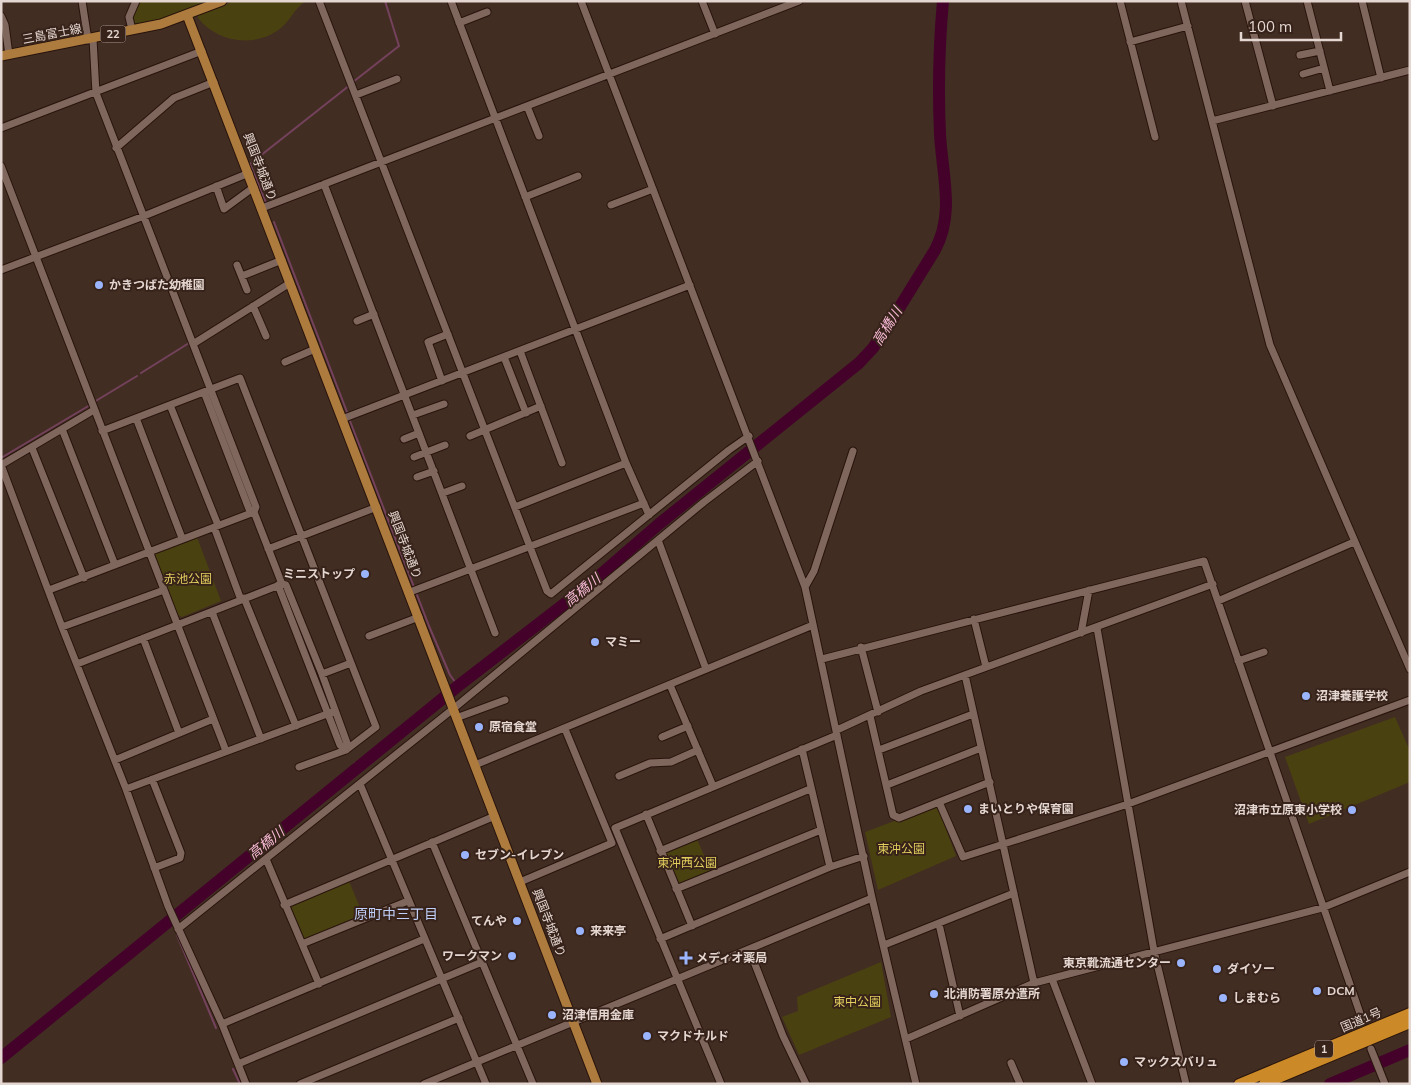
<svg xmlns="http://www.w3.org/2000/svg" width="1411" height="1085" viewBox="0 0 1411 1085" font-family="Mulish,'Noto Sans JP',sans-serif">
  <rect width="100%" height="100%" fill="#422d23"/>
  <path fill="#4a4110" d="M 139,1 L 213,1 L 170,18 L 133,28 L 131,15 Z
    M 234,1 L 306,1 C 294,9 292,18 282,27 C 258,48 218,44 198,18 L 198,15 Z
    M 197,537 L 221,601 L 182,617 L 176,614 L 155,557 L 156,553 Z
    M 1395,717 L 1410,751 L 1410,782 L 1309,824 L 1285,757 Z
    M 937,805 L 956,856 L 878,890 L 865,832 Z
    M 697,839 L 711,872 L 679,886 L 665,858 L 666,852 Z
    M 349,881 L 363,915 L 303,940 L 289,906 Z
    M 881,962 L 891,1017 L 799,1055 L 782,1017 L 798,1011 L 797,997 Z"/>
  <g fill="none" stroke-linecap="round" stroke-linejoin="round">
    <path stroke="#74425c" stroke-width="2" d="M 353,82 L 399,46 L 385,1
      M 266,203 L 250,164 L 350,85
      M 274,222 L 347,412
      M 141,373 L 189,343
      M 94,402 L 137,376
      M 350,421 L 429,626 L 450,675 L 458,686
      M 1,458 L 90,405
      M 292,608 L 340,735
      M 355,763 L 359,769
      M 177,935 L 216,1028
      M 233,1069 L 240,1084"/>
    <path stroke="#44022a" stroke-width="12" d="M 1,1058 L 458,686 L 585,588 L 659,524 L 859,363 L 873,348 L 893,318 L 935,250 C 955,213 942,174 940,134 C 938,90 939,45 943,1
      M 1330,1084 L 1410,1050"/>
    <defs>
      <path id="minor" d="M 82,1 L 88,40
        M 319,1 L 547,591 L 551,594 L 729,450 L 749,436
        M 451,1 L 626,463 L 649,515
        M 581,1 L 805,587 L 872,898 L 916,1084
        M 702,1 L 715,34
        M 1120,1 L 1155,137
        M 1181,1 L 1270,345 L 1410,669
        M 1245,1 L 1273,106
        M 1307,1 L 1330,91
        M 1362,1 L 1381,78
        M 1,16 L 5,25 L 9,55
        M 459,23 L 487,12
        M 132,30 L 129,17 L 136,1
        M 93,39 L 96,93 L 256,507 L 254,512
        M 1130,42 L 1188,26
        M 1300,55 L 1320,51
        M 1303,74 L 1324,68
        M 356,95 L 397,79
        M 527,106 L 539,136
        M 1212,121 L 1410,70
        M 1,128 L 202,51
        M 116,148 L 174,98 L 214,82
        M 1,166 L 226,751
        M 324,184 L 495,633
        M 216,186 L 224,209 L 254,187
        M 525,197 L 578,176
        M 611,205 L 653,189
        M 262,208 L 799,1
        M 237,265 L 247,290
        M 1,270 L 144,216 L 249,173
        M 242,276 L 282,260
        M 253,306 L 266,336
        M 357,321 L 374,314
        M 193,344 L 290,283
        M 520,351 L 562,463
        M 504,357 L 526,413
        M 285,362 L 315,349
        M 442,381 L 428,342 L 448,334
        M 204,392 L 249,509 L 254,512 L 282,584 L 286,585 L 322,674 L 347,743 L 346,750
        M 170,405 L 218,525
        M 413,415 L 444,404
        M 136,418 L 182,538
        M 342,419 L 690,285
        M 62,429 L 115,565
        M 102,431 L 240,378 L 376,727 L 346,750 L 299,767
        M 470,436 L 541,406
        M 404,439 L 419,433
        M 32,448 L 84,578
        M 414,457 L 445,445
        M 1,465 L 62,627 L 126,789 L 168,906 L 222,1024 L 246,1084
        M 1,465 L 94,410
        M 417,477 L 434,471
        M 443,493 L 462,486
        M 515,507 L 626,463
        M 214,527 L 241,600
        M 658,540 L 706,669
        M 268,549 L 377,507
        M 278,585 L 340,745 L 346,750
        M 805,587 L 814,571 L 853,451
        M 49,590 L 254,512
        M 410,592 L 644,503
        M 244,598 L 296,726
        M 1218,601 L 1354,542
        M 212,612 L 261,739
        M 974,619 L 986,667
        M 62,627 L 164,590
        M 1097,628 L 1154,951 L 1186,1084
        M 1081,633 L 1089,590
        M 369,636 L 419,617
        M 143,638 L 179,733
        M 861,647 L 878,712
        M 822,659 L 1204,561 L 1363,1022
        M 1238,661 L 1264,652
        M 77,664 L 282,584
        M 322,674 L 351,663
        M 965,675 L 1034,983
        M 670,685 L 713,786
        M 870,716 L 893,815 L 899,818 L 939,802 L 963,857 L 1128,804 L 1410,700
        M 456,718 L 505,700
        M 837,730 L 921,691 L 1213,584
        M 662,737 L 688,726
        M 879,750 L 973,714
        M 115,760 L 213,719
        M 475,765 L 813,625
        M 619,776 L 650,763 L 671,762 L 698,750
        M 152,779 L 181,853 L 180,858 L 154,868
        M 360,784 L 486,1084
        M 887,785 L 981,748
        M 126,789 L 335,711
        M 939,802 L 990,782
        M 646,814 L 692,926
        M 432,842 L 533,1084
        M 660,851 L 810,789
        M 266,859 L 319,984
        M 830,867 L 864,856
        M 520,882 L 612,843 L 565,729
        M 676,889 L 821,830
        M 284,905 L 495,816
        M 939,924 L 960,1016
        M 178,929 L 453,709 L 704,502 L 758,461
        M 660,939 L 830,867 L 802,749
        M 302,944 L 408,901
        M 884,945 L 1014,893
        M 749,949 L 783,1036 L 806,1084
        M 1052,979 L 1092,1084
        M 222,1024 L 424,939
        M 906,1039 L 1034,983 L 1322,908 L 1410,872
        M 1371,1049 L 1385,1084
        M 1011,1063 L 1020,1084
        M 238,1064 L 482,962
        M 300,1084 L 459,1018
        M 424,1084 L 872,898
        M 721,1084 L 615,828 L 837,735"/>
      <path id="major" d="M 187,15 L 597,1084
        M 1,56 L 161,24 L 222,1"/>
      <path id="highway" d="M 1239,1084 L 1410,1013
        M 1264,1084 L 1410,1023"/>
    </defs>
    <use href="#minor" stroke="#28140c" stroke-width="9"/>
    <use href="#major" stroke="#28140c" stroke-width="11"/>
    <use href="#highway" stroke="#28140c" stroke-width="12"/>
    <use href="#minor" stroke="#80675d" stroke-width="7"/>
    <use href="#major" stroke="#ad7b3d" stroke-width="9"/>
    <use href="#highway" stroke="#cb8927" stroke-width="10"/>
  </g>
  <g fill="#9ab5fd" stroke="#37231a" stroke-width="2">
    <circle cx="99" cy="285" r="5"/>
    <circle cx="365" cy="574" r="5"/>
    <circle cx="595" cy="642" r="5"/>
    <circle cx="1306" cy="696" r="5"/>
    <circle cx="479" cy="727" r="5"/>
    <circle cx="968" cy="809" r="5"/>
    <circle cx="1352" cy="810" r="5"/>
    <circle cx="465" cy="855" r="5"/>
    <circle cx="517" cy="921" r="5"/>
    <circle cx="580" cy="931" r="5"/>
    <circle cx="512" cy="956" r="5"/>
    <path d="M683.5 950.5h5v5h5v5h-5v5h-5v-5h-5v-5h5z"/>
    <circle cx="1181" cy="963" r="5"/>
    <circle cx="1217" cy="969" r="5"/>
    <circle cx="1317" cy="991" r="5"/>
    <circle cx="934" cy="994" r="5"/>
    <circle cx="1223" cy="998" r="5"/>
    <circle cx="552" cy="1015" r="5"/>
    <circle cx="647" cy="1036" r="5"/>
    <circle cx="1124" cy="1062" r="5"/>
  </g>
  <g text-anchor="middle" stroke-width="4" stroke-linejoin="round" paint-order="stroke">
    <g fill="#37231a" stroke="#b0a099" stroke-width="1">
      <rect x="100.5" y="25.5" width="25" height="17" rx="4"/>
      <rect x="1315" y="1040.5" width="18" height="17" rx="4"/>
    </g>
    <g font-size="11" font-weight="bold" fill="#e4d6d0">
      <text x="113" y="38">22</text>
      <text x="1324" y="1053">1</text>
    </g>
    <g font-size="12" fill="#e4d6d0" stroke="#37231a">
      <text transform="translate(52 34) rotate(-11)" y="4">三島富士線</text>
      <text transform="translate(260 167) rotate(69)" y="4">興国寺城通り</text>
      <text transform="translate(405 545) rotate(69)" y="4">興国寺城通り</text>
      <text transform="translate(549 923) rotate(69)" y="4">興国寺城通り</text>
      <text transform="translate(1361 1020) rotate(-23)" y="4">国道1号</text>
    </g>
    <g font-size="12" font-weight="bold" fill="#e4d6d0" stroke="#37231a" text-anchor="start">
      <text x="109" y="289">かきつばた幼稚園</text>
      <text x="355" y="578" text-anchor="end">ミニストップ</text>
      <text x="605" y="646">マミー</text>
      <text x="1316" y="700">沼津養護学校</text>
      <text x="489" y="731">原宿食堂</text>
      <text x="978" y="813">まいとりや保育園</text>
      <text x="1342" y="814" text-anchor="end">沼津市立原東小学校</text>
      <text x="475" y="859">セブン-イレブン</text>
      <text x="507" y="925" text-anchor="end">てんや</text>
      <text x="590" y="935">来来亭</text>
      <text x="502" y="960" text-anchor="end">ワークマン</text>
      <text x="696" y="962">メディオ薬局</text>
      <text x="1171" y="967" text-anchor="end">東京靴流通センター</text>
      <text x="1227" y="973">ダイソー</text>
      <text x="1327" y="995">DCM</text>
      <text x="944" y="998">北消防署原分遣所</text>
      <text x="1233" y="1002">しまむら</text>
      <text x="562" y="1019">沼津信用金庫</text>
      <text x="657" y="1040">マクドナルド</text>
      <text x="1134" y="1066">マックスバリュ</text>
    </g>
    <g font-size="12" fill="#e2cd5d" stroke="#37231a">
      <text x="188" y="583">赤池公園</text>
      <text x="901" y="853">東沖公園</text>
      <text x="687" y="867">東沖西公園</text>
      <text x="857" y="1006">東中公園</text>
    </g>
    <g font-size="14" font-style="italic" fill="#f8bad6" stroke="#37231a">
      <text transform="translate(887 326) rotate(-58)" y="5">高橋川</text>
      <text transform="translate(582 590) rotate(-39)" y="5">高橋川</text>
      <text transform="translate(266 843) rotate(-39)" y="5">高橋川</text>
    </g>
    <g font-size="14" fill="#c0d0fa" stroke="#37231a">
      <text x="396" y="919">原町中三丁目</text>
    </g>
  </g>
  <rect width="1411" height="1085" fill="none" stroke="#e4d6d0" stroke-width="5"/>
  <path d="M1241 32v8h100v-8" fill="none" stroke="#e4d6d0" stroke-width="2.5"/>
  <text x="1248" y="32" font-size="15" fill="#e4d6d0" stroke="#37231a" stroke-width="4" paint-order="stroke">100 m</text>
</svg>
